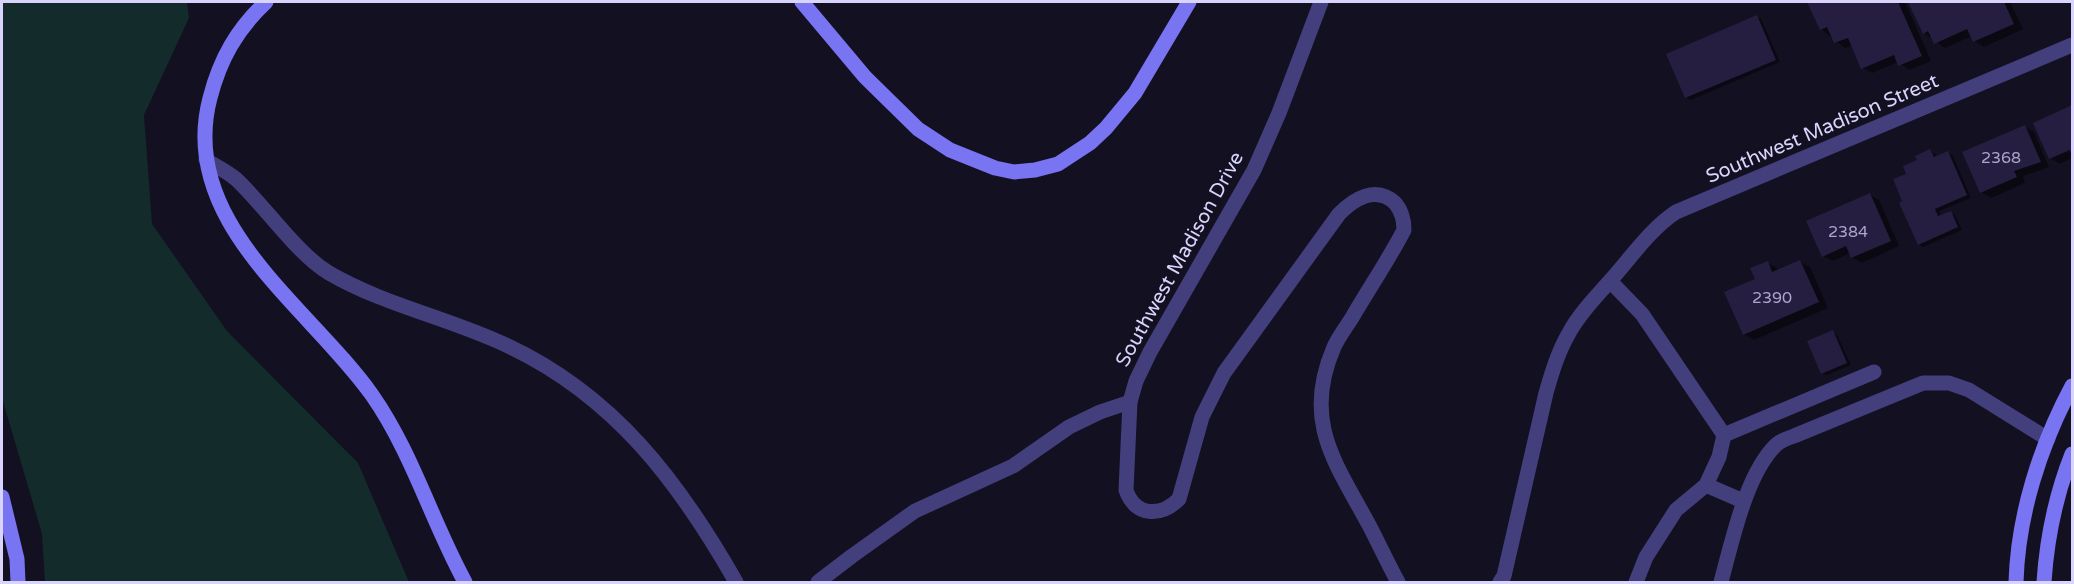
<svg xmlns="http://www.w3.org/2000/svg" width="2074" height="584" viewBox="0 0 2074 584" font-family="'Varela Round',sans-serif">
  <rect width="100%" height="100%" fill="#131021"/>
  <path fill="#132b2a" d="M 2,2 L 187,2 L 189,18 L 144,115 L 152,224 L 227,331 L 358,463 L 409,582 L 45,582 L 42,534 L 2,398 Z"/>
  <path fill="#0007" d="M 1809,2 L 1902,2 L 1906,4 L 1931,61 L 1909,70 L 1898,62 L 1872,73 L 1863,68 L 1853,45 L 1845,48 L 1821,29 Z
    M 1910,2 L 1987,2 L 1989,6 L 1992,5 L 1990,2 L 2010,2 L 2023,29 L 1984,47 L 1974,41 L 1972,36 L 1945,48 L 1924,33 Z
    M 1757,17 L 1761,19 L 1780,62 L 1691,100 L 1686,97 Z
    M 2072,107 L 2072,158 L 2060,164 L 2050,158 L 2035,123 Z
    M 2025,127 L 2034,132 L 2049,167 L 2023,176 L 2025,183 L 1991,198 L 1981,192 Z
    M 1930,151 L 1935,154 L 1937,158 L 1948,153 L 1953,156 L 1971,198 L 1939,211 L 1941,217 L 1951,213 L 1955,215 L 1962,230 L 1923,247 L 1919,244 L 1904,202 L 1908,174 Z
    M 1870,195 L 1879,200 L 1899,246 L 1862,263 L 1852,257 L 1850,253 L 1833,261 L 1823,256 Z
    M 1800,262 L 1810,267 L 1828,308 L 1754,340 L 1744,334 L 1757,280 L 1768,263 L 1777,268 L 1778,271 Z
    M 1833,332 L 1837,335 L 1851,365 L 1827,375 L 1822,373 Z"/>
  <path fill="#251e40" d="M 1807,2 L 1898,2 L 1922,56 L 1898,66 L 1894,55 L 1861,69 L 1848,38 L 1834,43 L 1827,27 L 1820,30 Z
    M 1908,2 L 2004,2 L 2014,24 L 1973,42 L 1967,29 L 1934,44 L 1928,31 L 1923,34 Z
    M 1757,15 L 1776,60 L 1685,98 L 1666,54 Z
    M 2072,105 L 2072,157 L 2070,150 L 2049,159 L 2033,123 Z
    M 2025,125 L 2041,162 L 2014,171 L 2017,177 L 1980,193 L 1962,152 Z
    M 1930,149 L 1934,157 L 1948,151 L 1967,195 L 1935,209 L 1938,216 L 1951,211 L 1958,227 L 1918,245 L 1899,203 L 1902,201 L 1893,179 L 1906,174 L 1903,166 L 1917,160 L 1915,156 Z
    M 1870,193 L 1891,241 L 1851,258 L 1846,246 L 1822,257 L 1806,221 Z
    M 1800,260 L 1819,302 L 1743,335 L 1724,292 L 1755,279 L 1750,268 L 1768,261 L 1772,272 Z
    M 1833,330 L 1847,363 L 1821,374 L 1807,341 Z"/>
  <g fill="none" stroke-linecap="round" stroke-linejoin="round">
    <path stroke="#423f7c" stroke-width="15" d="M 206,160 C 216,166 228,172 236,179 C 265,206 296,253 329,273 C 384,305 449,318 506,345 C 614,395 679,482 736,582
      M 1706,485 L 1743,501
      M 818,582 L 852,556 L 915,511 L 1013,466 L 1069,427 L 1100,412 L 1130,402
      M 1636,582 L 1646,557 L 1676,510 L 1706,485 L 1719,457 L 1724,435 L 1874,372
      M 1721,582 C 1732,542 1746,473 1777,444 C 1782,440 1788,438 1794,436 L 1923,383 L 1949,383 L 1969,390 L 2048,439"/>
    <path stroke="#423f7c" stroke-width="15" d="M 1321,2 L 1279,113 L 1254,170 L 1150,352 L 1136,381 L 1130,402 L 1126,490 C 1135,517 1161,517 1179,499 L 1202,417 L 1224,373 L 1339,214 C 1354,199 1376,185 1395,203 C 1402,211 1404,219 1404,230 C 1389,259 1370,287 1353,316 C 1347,326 1339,336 1334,347 C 1302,421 1335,462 1369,525 C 1379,544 1388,564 1398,582
      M 1610,281 L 1642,314 L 1724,435
      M 1500,582 L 1504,576 L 1546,393 C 1552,372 1558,352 1569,333 C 1579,314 1595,298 1609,282 C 1630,259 1649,230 1676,212 L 2072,45"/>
    <path stroke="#7874f2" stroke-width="15" d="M 266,2 C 237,29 220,59 210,98 C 177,223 310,307 372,395 C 412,452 432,522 465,582
      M 802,2 L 865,77 L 918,129 L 950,150 L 995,168 L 1014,172 L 1035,170 L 1058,164 L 1090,143 L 1106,128 L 1135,93 L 1189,2
      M 2,497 L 17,559 L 18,582
      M 2016,582 C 2018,515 2040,446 2072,386
      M 2044,582 C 2047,537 2055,497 2072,454"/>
  </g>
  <g text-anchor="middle" stroke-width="6" stroke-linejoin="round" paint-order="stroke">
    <g font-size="16" fill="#aca6cc">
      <text x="2001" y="163">2368</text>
      <text x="1848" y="237">2384</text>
      <text x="1772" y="303">2390</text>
    </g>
    <g font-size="20" fill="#d9d4fb" stroke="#131021">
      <text transform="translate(1822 128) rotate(-23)" y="7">Southwest Madison Street</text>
      <text transform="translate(1179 259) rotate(-61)" y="7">Southwest Madison Drive</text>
    </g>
  </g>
  <rect width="2074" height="584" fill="none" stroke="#d9d4fb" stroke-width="6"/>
</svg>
